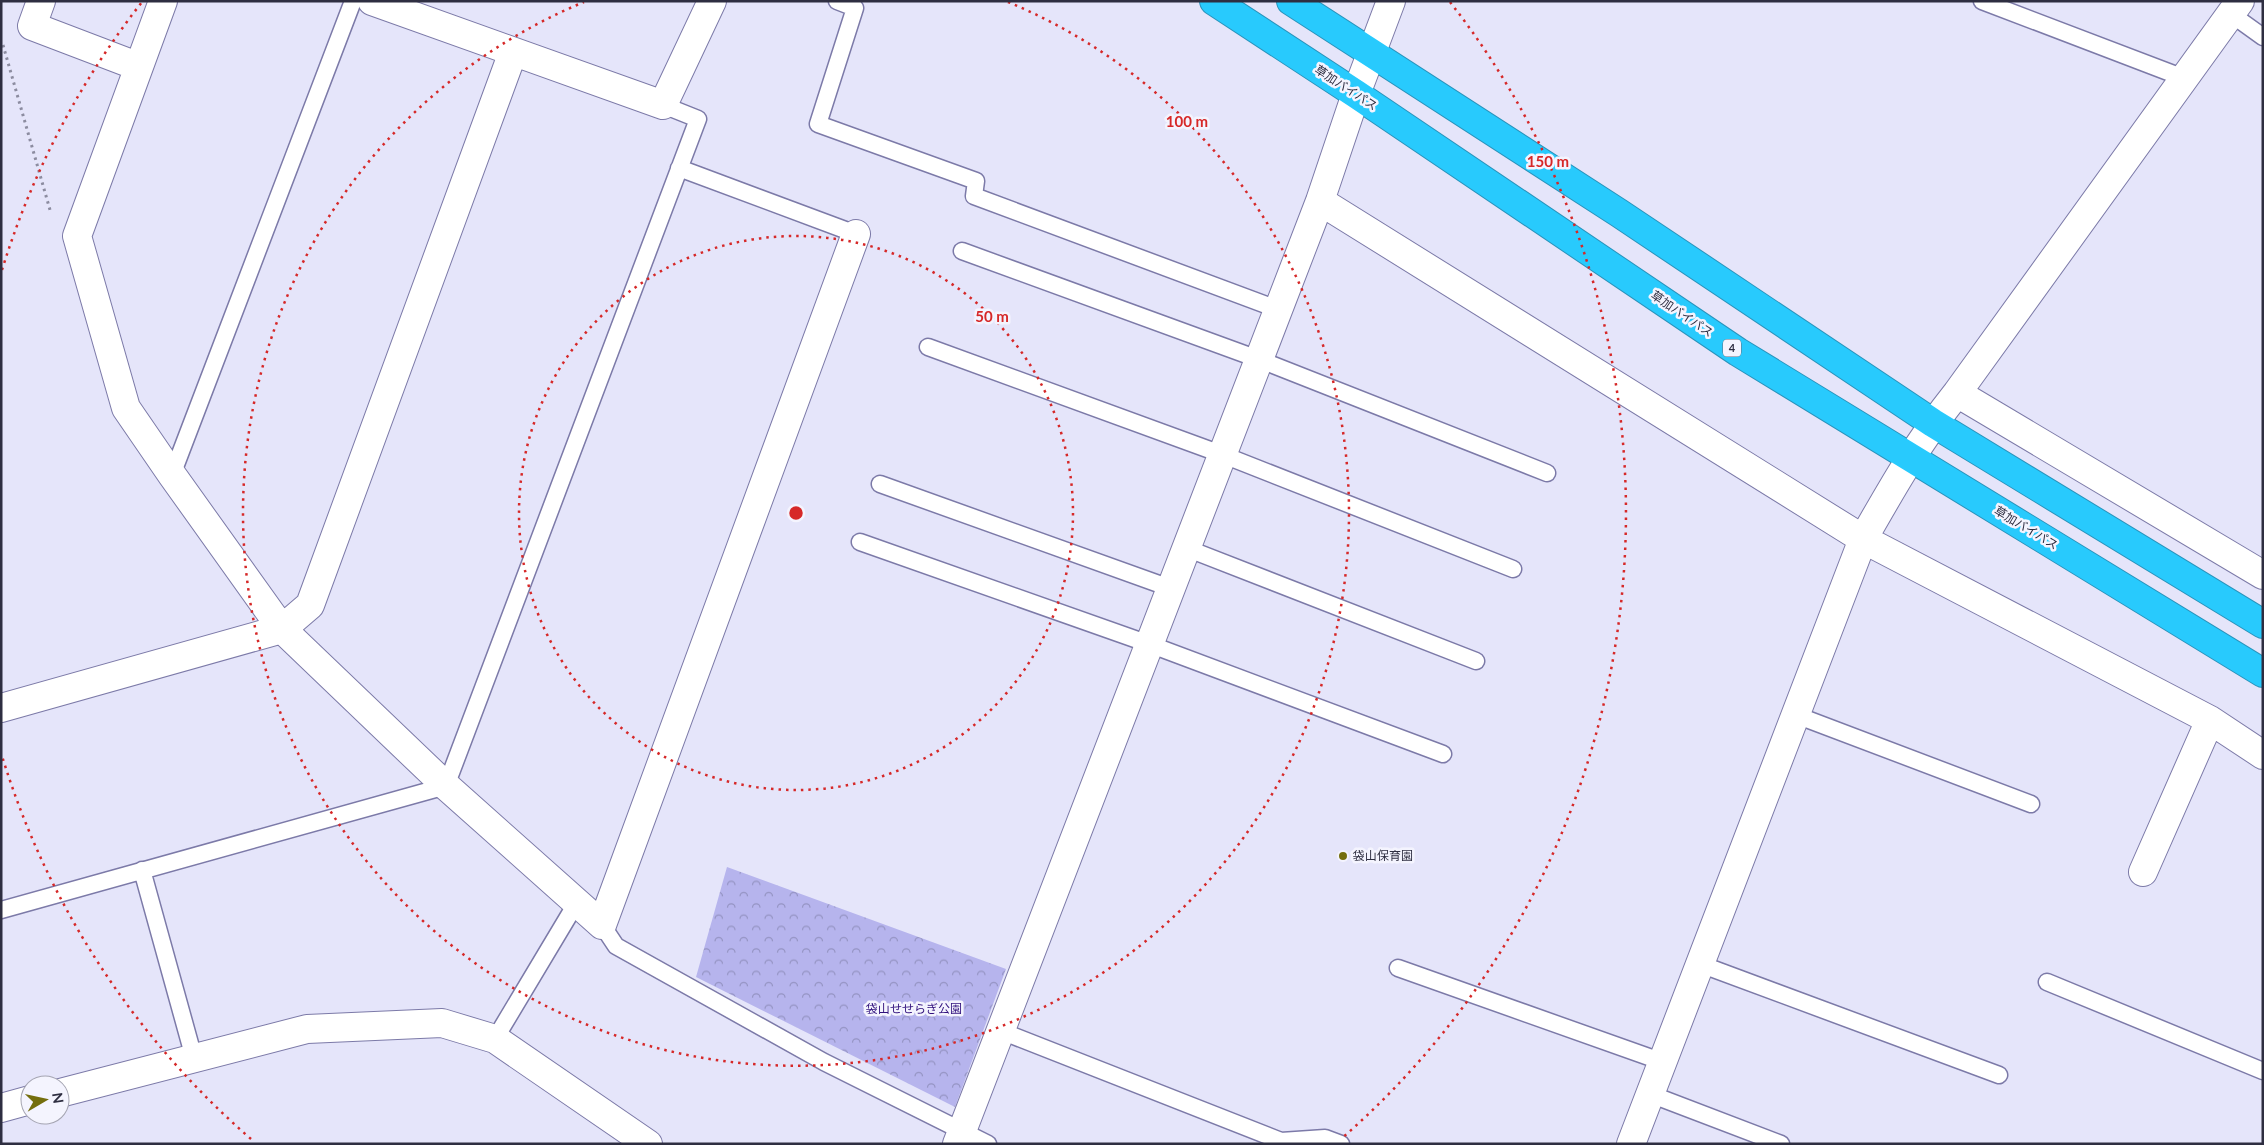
<svg xmlns="http://www.w3.org/2000/svg" width="2264" height="1145" viewBox="0 0 2264 1145" font-family="Lato,'Noto Sans JP',sans-serif">
  <defs>
    <pattern id="park-crowns" width="20" height="18" patternUnits="userSpaceOnUse" patternTransform="scale(1.25)"><rect width="20" height="18" fill="#b6b4ed"/><path d="M2 6a3 3 0 1 1 6 0M12 15a3 3 0 1 1 6 0" fill="none" stroke="#9493c2"/></pattern>
  </defs>
  <rect width="100%" height="100%" fill="#e5e5fa"/>
  <path fill="url(#park-crowns)" d="M 727,867 L 1006,969 L 955,1107 L 696,977 Z"/>
  <g fill="none" stroke-linecap="round" stroke-linejoin="round">
    <defs>
      <path id="lane" d="M 837,1 L 855,8 L 818,124 L 976,181 L 974,196 L 1277,309
        M 1982,1 L 2184,78
        M 2231,14 L 2263,37
        M 679,168 L 856,234
        M 962,251 L 1258,359 L 1547,473
        M 928,347 L 1221,454 L 1513,569
        M 172,475 L 353,1
        M 880,484 L 1170,588
        M 860,542 L 1149,644 L 1443,754
        M 1186,548 L 1476,661
        M 1796,715 L 2031,804
        M 142,870 L 194,1058
        M 1,910 L 446,786 L 698,119 L 663,105
        M 602,925 L 616,946 L 824,1062 L 988,1144
        M 1700,964 L 1999,1075
        M 1398,968 L 1663,1062
        M 2047,982 L 2263,1071
        M 1001,1031 L 1281,1141 L 1325,1138 L 1341,1144
        M 495,1039 L 577,902
        M 1650,1094 L 1781,1144"/>
      <path id="street" d="M 41,1 L 32,26 L 137,66
        M 163,1 L 77,236 L 126,408 L 172,475 L 282,629 L 446,786 L 602,925 L 856,234
        M 372,1 L 663,105 L 712,1
        M 1320,201 L 1863,539 L 2210,720 L 2263,755
        M 1957,393 L 2263,575
        M 1,708 L 282,629 L 310,605 L 513,52
        M 2143,872 L 2210,720
        M 60,1093 L 307,1029 L 442,1023 L 495,1039 L 648,1144
        M 1,1108 L 30,1100
        M 957,1144 L 1320,201 L 1356,94 L 1391,1
        M 1631,1144 L 1863,539 C 1892,488 1920,439 1957,393 L 2240,1"/>
      <path id="highway" d="M 1214,1 L 1356,94 L 1738,352 L 2263,673
        M 1291,1 L 1619,213 L 1933,423 L 2263,624"/>
    </defs>
    <use href="#lane" stroke="#7c7aa8" stroke-width="19"/>
    <use href="#street" stroke="#7c7aa8" stroke-width="30"/>
    <use href="#highway" stroke="#2a93bb" stroke-width="30"/>
    <path stroke="#8c8ca0" stroke-width="3" stroke-dasharray="2.5 4" stroke-linecap="butt" d="M 3,45 L 50,210"/>
    <use href="#lane" stroke="#fff" stroke-width="16"/>
    <use href="#street" stroke="#fff" stroke-width="28"/>
    <use href="#highway" stroke="#28cafd" stroke-width="28"/>
  </g>
  <g fill="none" stroke="#d62828" stroke-width="2.5" stroke-dasharray="2.5 5">
    <circle cx="796" cy="513" r="277"/>
    <path d="M1008 2A553 553 0 1 1 584 2"/>
    <path d="M251 1139A830 830 0 0 1 2 756M2 270A830 830 0 0 1 142 2M1450 2A830 830 0 0 1 1341 1139"/>
  </g>
  <circle fill="#746e0d" stroke="#f4f4fe" stroke-width="2" cx="1343" cy="856" r="5"/>
  <g text-anchor="middle" stroke-width="5" stroke-linejoin="round" paint-order="stroke">
    <rect fill="#f4f4fe" stroke="#69697a" stroke-width="1" x="1723" y="339.5" width="18" height="17" rx="4"/>
    <g font-size="11" font-weight="bold" fill="#2e2e41">
      <text x="1732" y="352">4</text>
    </g>
    <g font-size="12" fill="#2e2e41" stroke="#f4f4fe">
      <text transform="translate(1346 88) rotate(33)" y="4">草加バイパス</text>
      <text transform="translate(1682 314) rotate(34)" y="4">草加バイパス</text>
      <text transform="translate(2026 528) rotate(31)" y="4">草加バイパス</text>
    </g>
    <g font-size="12" fill="#2e2e41" stroke="#f4f4fe" text-anchor="start">
      <text x="1353" y="860">袋山保育園</text>
    </g>
    <g font-size="12" fill="#31117d" stroke="#f4f4fe">
      <text x="914" y="1013">袋山せせらぎ公園</text>
    </g>
  </g>
  <circle cx="796" cy="513" r="8" fill="#d62828" stroke="#f4f4fe" stroke-width="2.5"/>
  <g font-size="15" text-anchor="middle" font-weight="bold" fill="#d62828" stroke="#f4f4fe" stroke-width="5" stroke-linejoin="round" paint-order="stroke">
    <text x="1187" y="127">100 m</text>
    <text x="1548" y="167">150 m</text>
    <text x="992" y="322">50 m</text>
  </g>
  <rect width="2264" height="1145" fill="none" stroke="#2e2e41" stroke-width="5"/>
  <g transform="translate(45 1100) rotate(81)"><circle r="24" fill="#f4f4fe" stroke="#a5a5b2"/>
  <path d="M0-4L9 19L0 12L-9 19Z" fill="#746e0d"/>
  <text y="-8" font-size="14" font-weight="bold" text-anchor="middle" fill="#2e2e41">N</text>
  </g>
</svg>
